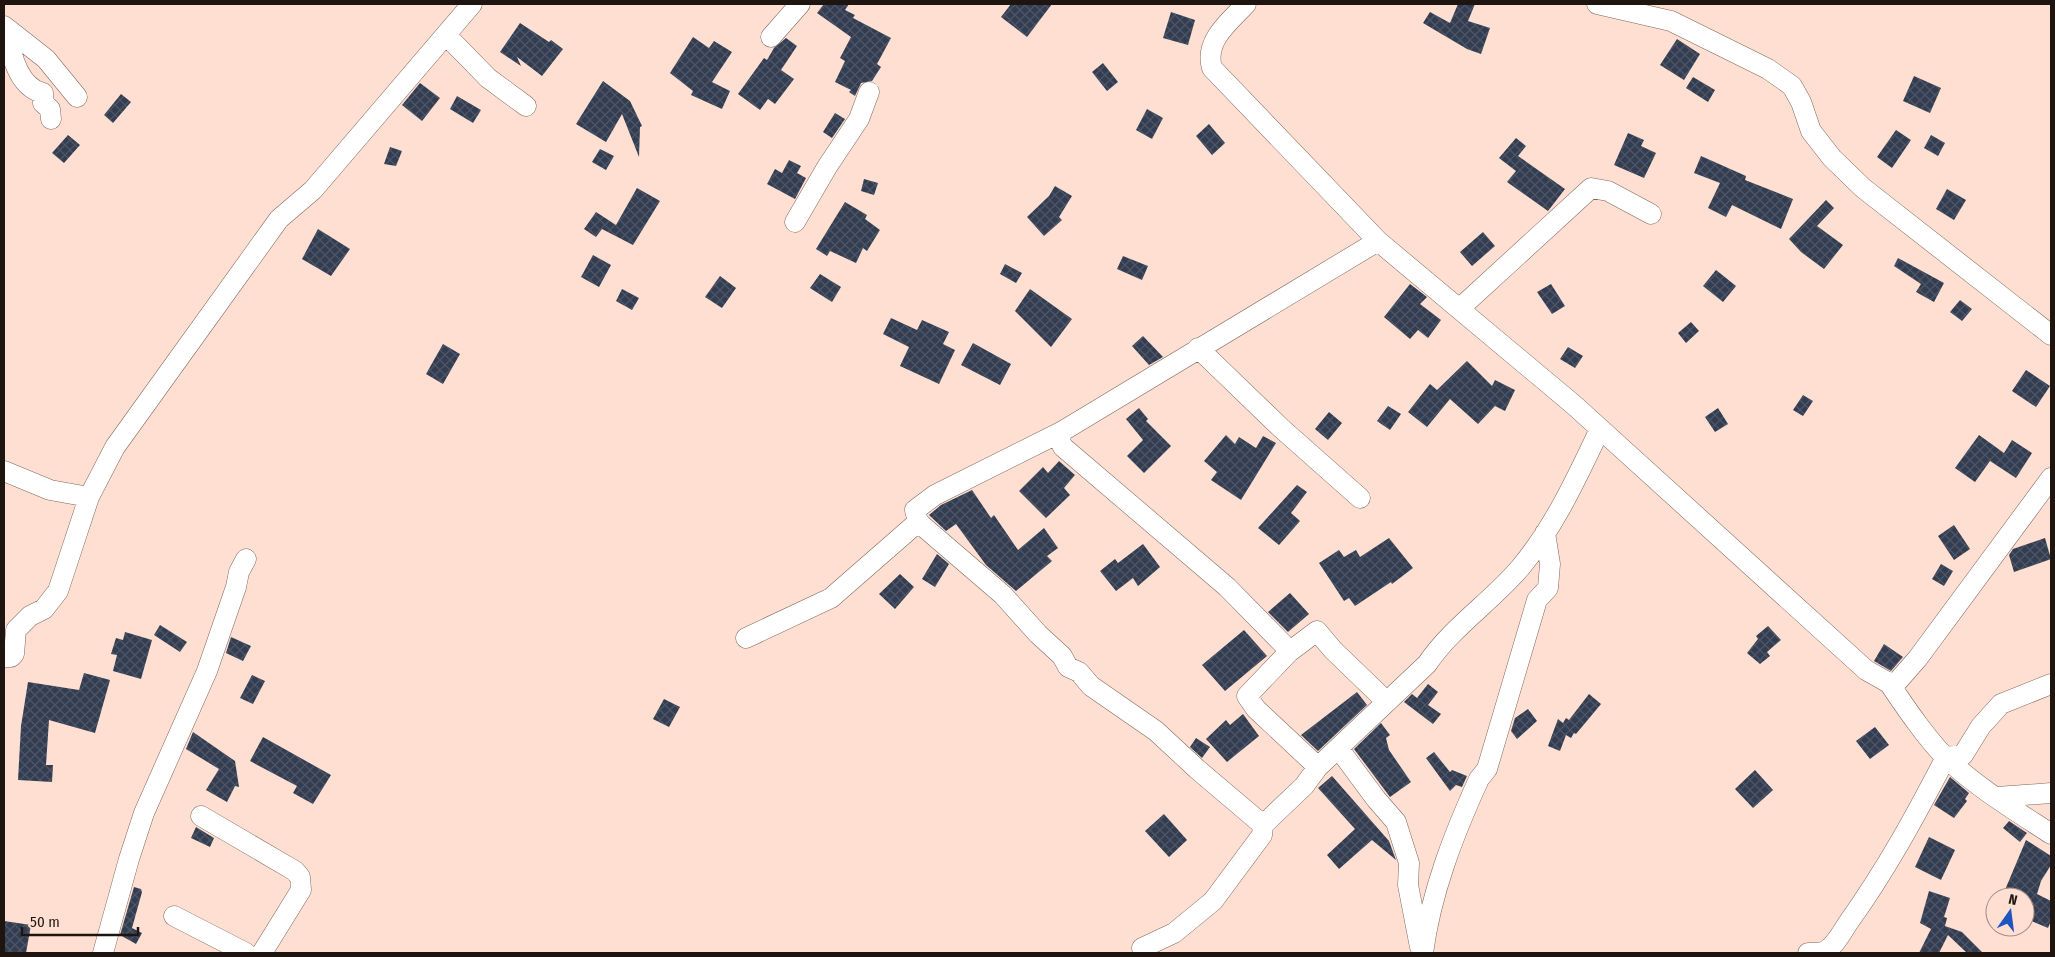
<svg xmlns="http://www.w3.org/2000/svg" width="2055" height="957" viewBox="0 0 2055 957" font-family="'Fira Sans Condensed',sans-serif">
  <defs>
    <pattern id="building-cross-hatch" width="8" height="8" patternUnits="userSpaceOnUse" patternTransform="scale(1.25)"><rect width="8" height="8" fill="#323d51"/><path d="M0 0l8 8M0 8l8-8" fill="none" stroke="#4e5665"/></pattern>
  </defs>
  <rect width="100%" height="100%" fill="#fedfd2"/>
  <path fill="url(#building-cross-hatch)" d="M 824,4 L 849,4 L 845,10 L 855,15 L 853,18 L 891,38 L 877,64 L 881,67 L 872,81 L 861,83 L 855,96 L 849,92 L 851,90 L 835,82 L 845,61 L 840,58 L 851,37 L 817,13 Z
    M 1011,4 L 1052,4 L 1027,37 L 1001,17 Z
    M 1458,4 L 1475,4 L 1468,21 L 1490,28 L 1481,54 L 1467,49 L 1423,23 L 1430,12 L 1450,23 Z
    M 1171,12 L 1195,20 L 1188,45 L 1163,38 Z
    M 520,23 L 549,42 L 551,40 L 563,49 L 542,76 L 517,57 L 521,66 L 500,52 Z
    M 693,37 L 709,48 L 714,41 L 732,52 L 712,82 L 730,91 L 722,109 L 691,95 L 693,91 L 670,73 Z
    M 786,38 L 797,46 L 781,70 L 794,79 L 775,104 L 768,99 L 760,110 L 738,94 L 764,58 L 767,60 L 774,48 Z
    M 1677,39 L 1700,54 L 1684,80 L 1660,65 Z
    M 1103,63 L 1118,82 L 1107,91 L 1092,72 Z
    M 1914,76 L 1941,88 L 1930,113 L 1903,101 Z
    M 1693,77 L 1715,90 L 1708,102 L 1686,88 Z
    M 603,81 L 630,101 L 642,126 L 640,127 L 639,157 L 622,114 L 606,142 L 576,124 Z
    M 420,83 L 440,98 L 422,121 L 402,105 Z
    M 121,94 L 131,102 L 113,123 L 104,115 Z
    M 457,96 L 481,110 L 473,123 L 450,109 Z
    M 1147,109 L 1163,118 L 1152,139 L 1136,130 Z
    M 835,113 L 845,119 L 832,138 L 823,132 Z
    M 1209,124 L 1225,143 L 1212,155 L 1196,136 Z
    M 1896,130 L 1911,140 L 1892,168 L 1877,157 Z
    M 1628,133 L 1644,140 L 1641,146 L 1656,153 L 1644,178 L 1614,165 Z
    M 68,135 L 80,145 L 64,163 L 52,153 Z
    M 1931,135 L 1945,143 L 1938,156 L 1924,148 Z
    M 1516,138 L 1526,146 L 1518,156 L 1565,189 L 1548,211 L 1507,182 L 1516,171 L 1499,158 Z
    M 390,147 L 402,151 L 396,166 L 384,164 Z
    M 600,149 L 614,156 L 606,170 L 592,162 Z
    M 1701,156 L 1746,176 L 1745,180 L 1793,199 L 1781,229 L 1732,205 L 1726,217 L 1708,208 L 1720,183 L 1694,173 Z
    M 789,160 L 801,166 L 797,173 L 806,178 L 795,199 L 767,184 L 775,169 L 782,173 Z
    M 864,179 L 878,183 L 874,195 L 861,191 Z
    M 1055,186 L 1072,196 L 1059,217 L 1062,220 L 1044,236 L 1027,217 L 1049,196 Z
    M 637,188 L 660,201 L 633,245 L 602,229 L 596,237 L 584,229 L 596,212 L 616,225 Z
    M 1947,189 L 1966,200 L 1954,220 L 1936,209 Z
    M 1826,200 L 1834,208 L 1817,226 L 1843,245 L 1824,269 L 1801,252 L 1789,239 Z
    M 845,202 L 867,215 L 865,219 L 880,230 L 867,251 L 863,248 L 856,263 L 830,251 L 827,256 L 816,249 Z
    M 318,229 L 350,249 L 331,276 L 302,259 Z
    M 1483,232 L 1495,246 L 1472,266 L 1460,252 Z
    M 593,255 L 611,265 L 599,287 L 581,277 Z
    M 1123,256 L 1148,266 L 1142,280 L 1117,269 Z
    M 1898,258 L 1944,283 L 1934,302 L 1916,292 L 1921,284 L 1894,266 Z
    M 1005,264 L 1022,273 L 1016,283 L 1000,274 Z
    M 1716,270 L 1736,286 L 1723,302 L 1703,286 Z
    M 820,274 L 841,287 L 832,302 L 810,288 Z
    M 720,276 L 736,288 L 722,308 L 705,297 Z
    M 1410,284 L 1427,297 L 1420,304 L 1441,320 L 1428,338 L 1418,330 L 1410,339 L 1384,317 Z
    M 1551,284 L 1565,306 L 1552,314 L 1537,292 Z
    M 622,289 L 639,298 L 632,310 L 616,301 Z
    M 1030,289 L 1072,319 L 1051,347 L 1015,311 Z
    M 1960,300 L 1972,309 L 1962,321 L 1950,312 Z
    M 891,318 L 917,330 L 922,320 L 949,332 L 943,344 L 955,350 L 939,384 L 900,366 L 909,347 L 883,334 Z
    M 1691,322 L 1699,331 L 1686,343 L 1678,333 Z
    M 1143,336 L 1163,357 L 1149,365 L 1132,346 Z
    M 973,343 L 1011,364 L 1000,385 L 961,365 Z
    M 443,344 L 460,354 L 443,384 L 426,374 Z
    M 1568,347 L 1583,356 L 1575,368 L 1560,359 Z
    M 1467,361 L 1492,386 L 1495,380 L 1515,390 L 1505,411 L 1495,406 L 1478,424 L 1450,399 L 1427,427 L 1408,412 L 1430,384 L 1437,390 Z
    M 2026,370 L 2050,386 L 2036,407 L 2012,391 Z
    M 1803,395 L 1813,401 L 1803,416 L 1793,410 Z
    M 1388,406 L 1401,414 L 1390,430 L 1377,421 Z
    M 1139,408 L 1148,419 L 1146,421 L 1171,446 L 1144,473 L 1127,456 L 1143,440 L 1126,419 Z
    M 1718,408 L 1728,424 L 1715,432 L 1705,417 Z
    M 1329,412 L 1342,423 L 1328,440 L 1315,429 Z
    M 1226,435 L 1235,444 L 1239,437 L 1256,448 L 1263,436 L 1276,443 L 1241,500 L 1211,480 L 1217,472 L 1204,461 Z
    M 1979,435 L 2004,453 L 2012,440 L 2032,453 L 2016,478 L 1990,461 L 1975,482 L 1955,468 Z
    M 1059,461 L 1075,475 L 1064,488 L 1070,495 L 1046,518 L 1019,491 L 1043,467 L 1048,473 Z
    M 1297,485 L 1307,492 L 1291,513 L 1300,521 L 1279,545 L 1258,528 Z
    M 972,490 L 991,518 L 994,515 L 1018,550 L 1044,528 L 1058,548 L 1047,556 L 1052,561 L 1016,591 L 986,565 L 956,524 L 946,531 L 929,515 L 941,505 Z
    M 1954,525 L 1970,549 L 1954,560 L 1938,536 Z
    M 1389,538 L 1413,568 L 1392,584 L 1391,582 L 1355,606 L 1349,598 L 1344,601 L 1319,563 L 1339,550 L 1344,557 L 1356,550 L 1360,557 Z
    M 2045,538 L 2051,559 L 2014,572 L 2009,555 L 2013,549 Z
    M 1143,544 L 1160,567 L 1138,586 L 1133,578 L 1116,591 L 1100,571 L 1115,559 L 1118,563 Z
    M 937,554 L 949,564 L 935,587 L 922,579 Z
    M 1941,564 L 1953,571 L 1944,586 L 1932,579 Z
    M 900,574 L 914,587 L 895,609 L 879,594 Z
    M 1290,593 L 1309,614 L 1288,632 L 1268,612 Z
    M 160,625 L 187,642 L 180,652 L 154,635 Z
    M 1768,626 L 1781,640 L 1767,652 L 1770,656 L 1760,664 L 1747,653 L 1758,639 L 1756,636 Z
    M 1244,630 L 1267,656 L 1225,691 L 1202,665 Z
    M 125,632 L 152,640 L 141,679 L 113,671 L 117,655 L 111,654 L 116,638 L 123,640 Z
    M 231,637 L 251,646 L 243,661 L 226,653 Z
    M 1884,644 L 1903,657 L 1891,671 L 1874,661 Z
    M 84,673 L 110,680 L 95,733 L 49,720 L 46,765 L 53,765 L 52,782 L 18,780 L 21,726 L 28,682 L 79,690 Z
    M 252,675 L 265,681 L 253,704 L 240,698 Z
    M 1428,684 L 1438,692 L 1428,705 L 1441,714 L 1433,724 L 1404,702 L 1412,694 L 1417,698 Z
    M 1357,692 L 1367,705 L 1318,751 L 1301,735 Z
    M 1589,694 L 1601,704 L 1576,734 L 1574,733 L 1571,738 L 1566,735 L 1560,751 L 1548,746 L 1558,719 L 1563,723 L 1566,718 L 1569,720 Z
    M 664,699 L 680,707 L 669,727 L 653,719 Z
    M 1528,709 L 1537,721 L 1517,739 L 1511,731 L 1515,718 Z
    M 1243,714 L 1259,736 L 1227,762 L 1206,739 L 1226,720 L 1230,725 Z
    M 1381,723 L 1390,735 L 1386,738 L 1389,750 L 1411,782 L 1390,797 L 1354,749 Z
    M 1875,727 L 1889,745 L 1870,759 L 1856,741 Z
    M 193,732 L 235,761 L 239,787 L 235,786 L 227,802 L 206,790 L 219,769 L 186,749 Z
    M 263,737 L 331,775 L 313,804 L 293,793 L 297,786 L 250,761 Z
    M 1196,738 L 1210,747 L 1202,758 L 1190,747 Z
    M 1434,752 L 1450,772 L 1452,770 L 1467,776 L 1462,787 L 1456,785 L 1450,791 L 1426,758 Z
    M 1755,770 L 1773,790 L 1753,808 L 1735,789 Z
    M 1332,776 L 1389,841 L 1396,860 L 1372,840 L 1339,869 L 1327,855 L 1355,829 L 1318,788 Z
    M 1950,777 L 1969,793 L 1965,799 L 1967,801 L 1954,818 L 1934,805 Z
    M 1164,814 L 1187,840 L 1169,857 L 1145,831 Z
    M 2009,821 L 2027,833 L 2020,842 L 2003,828 Z
    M 196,827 L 214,838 L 210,847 L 191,838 Z
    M 1929,837 L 1955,850 L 1941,880 L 1915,867 Z
    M 2026,840 L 2051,856 L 2051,865 L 2041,881 L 2037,894 L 2051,901 L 2051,921 L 2048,928 L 2029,920 L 2031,912 L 2027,923 L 2025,923 L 2025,897 L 2002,897 Z
    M 134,887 L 141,889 L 142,892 L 132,928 L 142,933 L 136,944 L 120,935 Z
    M 1929,891 L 1950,898 L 1944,917 L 1947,918 L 1945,926 L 1962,932 L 1983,953 L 1967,953 L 1948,935 L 1939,953 L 1919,953 L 1931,929 L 1920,923 Z
    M 4,921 L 31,925 L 26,953 L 4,953 Z"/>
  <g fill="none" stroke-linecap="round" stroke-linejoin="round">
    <defs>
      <path id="minor" d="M 1246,4 C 1229,22 1204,41 1212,68 L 1378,241 L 1574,405 L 1866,670 L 1889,683 L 1897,682 L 1918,658 L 2051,478
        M 1597,4 L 1671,21 L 1768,69 L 1792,86 L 1801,102 L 1811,131 L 1832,158 L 1863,188 L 2051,335
        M 4,26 L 46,59 L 77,97
        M 7,29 C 10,51 17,87 43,93 L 43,103 L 50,109 L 51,119
        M 446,35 L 488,78 L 526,106
        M 771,37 L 800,4
        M 795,222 L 827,167 L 859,119 L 869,92
        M 1459,309 L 1591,188 L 1608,191 L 1651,214
        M 1198,348 L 1281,428 L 1360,498
        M 1061,432 L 935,495 L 915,510 L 918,522 L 1003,595 L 1038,634 L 1062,656 L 1068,667 L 1079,672 L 1091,686 L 1156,731 L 1197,769 L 1263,825
        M 4,471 L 50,490 L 89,497
        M 746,638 L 831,598 L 918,522
        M 1289,652 L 1317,631 L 1333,650 L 1387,702
        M 4,657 L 11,657 L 14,654 L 16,630 L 30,616 L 44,609 L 58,591 L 89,497 L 115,447 L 279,219 L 313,190 L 472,4
        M 1889,683 C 1906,708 1924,735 1945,757 C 1976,787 2016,811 2051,834
        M 1339,749 L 1376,799 L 1396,822 L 1409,863 L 1408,885 L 1420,947
        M 1318,767 L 1427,664 C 1452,627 1491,602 1520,568 C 1555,526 1577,477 1600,429
        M 1997,797 L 2051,793
        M 201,816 L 295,871 L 300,877 L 301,890 L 262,953
        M 174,916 L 246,953
        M 1142,948 L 1174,933 L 1213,901 L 1262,835 L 1263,825 L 1304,786 L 1318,767 L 1256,709 L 1247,696 L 1289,652 L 1284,645 L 1227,587 L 1063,447 L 1060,441 L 1061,432 L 1378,241
        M 103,953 L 129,859 L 144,813 L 207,671 L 236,587 L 239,572 L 246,559
        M 1423,953 C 1431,892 1454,834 1479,779 L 1487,769 L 1537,600 L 1548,588 L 1550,564 L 1545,533
        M 1808,953 C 1812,953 1819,953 1823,952 C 1834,948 1842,932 1848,923 C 1886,870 1916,815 1946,757 L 1963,755 L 1981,726 L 2001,704 L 2051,684"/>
    </defs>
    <use href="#minor" stroke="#81675b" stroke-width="21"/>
    <use href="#minor" stroke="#fff" stroke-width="20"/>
  </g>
  <rect width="2055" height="957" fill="none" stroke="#1f1510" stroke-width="10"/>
  <g transform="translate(2010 912) rotate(14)"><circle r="24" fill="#fedfd2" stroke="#a58e84"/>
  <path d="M0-4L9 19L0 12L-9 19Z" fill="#1e53c0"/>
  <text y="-8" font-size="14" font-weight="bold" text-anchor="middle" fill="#1f1510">N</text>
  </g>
  <path d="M22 927v8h116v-8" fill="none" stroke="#1f1510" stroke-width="2.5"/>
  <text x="30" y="927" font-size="15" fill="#1f1510" stroke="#fedfd2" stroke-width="4" paint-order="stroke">50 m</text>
</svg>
